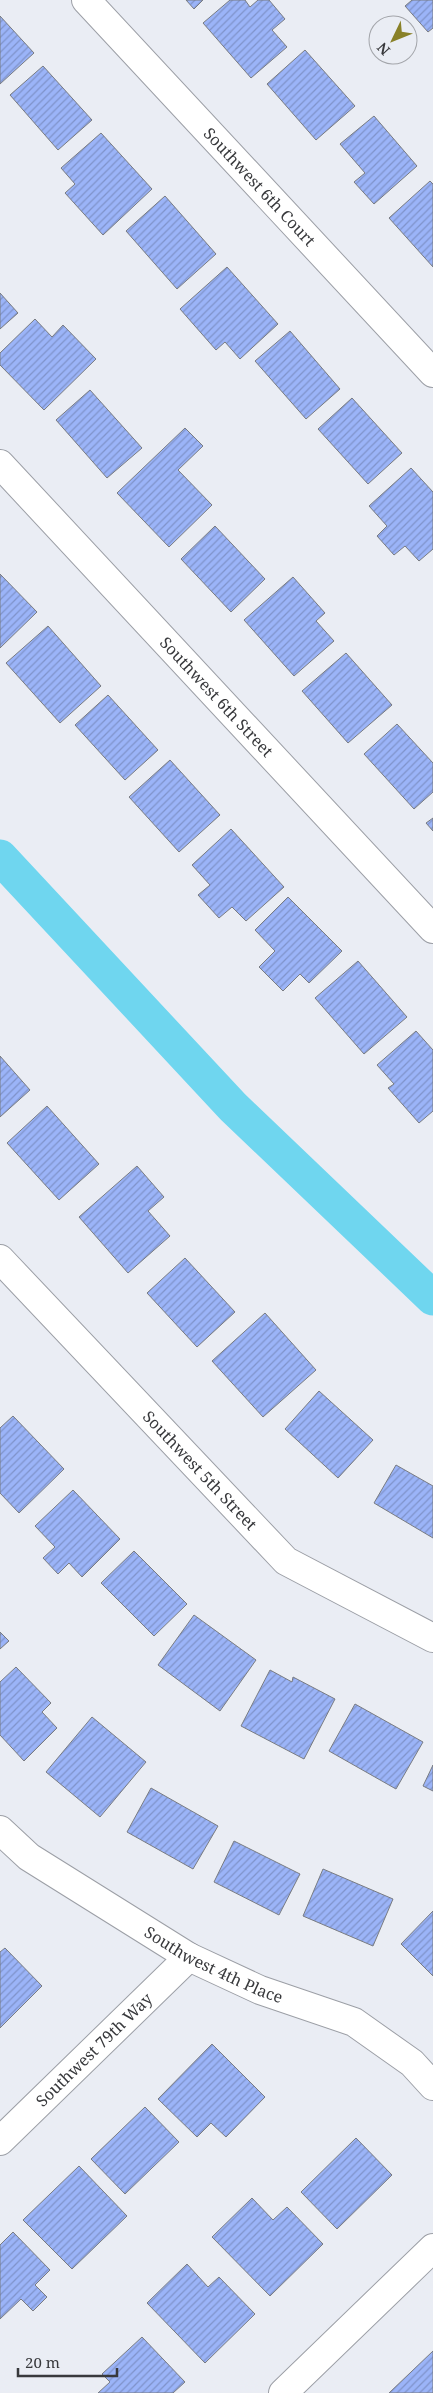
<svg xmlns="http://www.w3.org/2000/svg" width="433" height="2393" viewBox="0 0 433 2393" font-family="'Noto Serif',serif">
  <defs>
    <pattern id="building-hatch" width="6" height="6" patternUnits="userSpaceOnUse" patternTransform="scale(1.25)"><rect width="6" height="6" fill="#9bb4f8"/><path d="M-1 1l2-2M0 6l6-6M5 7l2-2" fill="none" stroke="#7f93ca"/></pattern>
  </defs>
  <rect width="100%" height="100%" fill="#eaedf4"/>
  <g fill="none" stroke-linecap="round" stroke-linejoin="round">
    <path stroke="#6fd6ef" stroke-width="35" d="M 0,857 L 233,1107 L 433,1298"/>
  </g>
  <path fill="url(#building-hatch)" stroke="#797c82" d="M 186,0 L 203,0 L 194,9 Z
    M 230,0 L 245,0 L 250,7 L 258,0 L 269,0 L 285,19 L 272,30 L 287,47 L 251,78 L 203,23 Z
    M 412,0 L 433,0 L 433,28 L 428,32 L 405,6 Z
    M 0,16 L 34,53 L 0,84 Z
    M 305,50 L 355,106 L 316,140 L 267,84 Z
    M 43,66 L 92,120 L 58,150 L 10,95 Z
    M 374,116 L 417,166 L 374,204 L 354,182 L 365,173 L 340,144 Z
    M 101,133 L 152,189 L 103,235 L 65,193 L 75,184 L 61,168 Z
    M 430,181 L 433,184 L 433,267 L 389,218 Z
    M 165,196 L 216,254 L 177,289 L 126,231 Z
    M 227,267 L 278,324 L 240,359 L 225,342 L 216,350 L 180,309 Z
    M 0,293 L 18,313 L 0,329 Z
    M 35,319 L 52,337 L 63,325 L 96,359 L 44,410 L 0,365 L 0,353 Z
    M 290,331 L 340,389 L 306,419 L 255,361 Z
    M 90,390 L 142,448 L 107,478 L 56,420 Z
    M 352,398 L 402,453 L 368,484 L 318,429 Z
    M 185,428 L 203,446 L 178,470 L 212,505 L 169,547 L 117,493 Z
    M 411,468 L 433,492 L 433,549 L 419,561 L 405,546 L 394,555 L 377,536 L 387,526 L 369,506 Z
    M 215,526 L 265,579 L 231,612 L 181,559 Z
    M 0,574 L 37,612 L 0,648 Z
    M 293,577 L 325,613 L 316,621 L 334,641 L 294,676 L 244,620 Z
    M 48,626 L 101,686 L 60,723 L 6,663 Z
    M 346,653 L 392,705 L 348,743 L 302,691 Z
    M 108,695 L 158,750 L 125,780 L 75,725 Z
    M 397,724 L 433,763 L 433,792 L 414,809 L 364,754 Z
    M 170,760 L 220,815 L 179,852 L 129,797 Z
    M 433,818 L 433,831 L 426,823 Z
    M 231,829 L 284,887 L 246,921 L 232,907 L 219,918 L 198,895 L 210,885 L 192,865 Z
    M 288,897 L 342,951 L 309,983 L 300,974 L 283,991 L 259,967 L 275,951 L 255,930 Z
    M 358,961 L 407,1017 L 364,1054 L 315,998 Z
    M 416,1031 L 433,1050 L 433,1111 L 419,1123 L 388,1088 L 394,1084 L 377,1065 Z
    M 0,1056 L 30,1090 L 0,1117 Z
    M 47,1106 L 99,1164 L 59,1200 L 7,1143 Z
    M 137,1166 L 164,1197 L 148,1211 L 170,1236 L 128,1273 L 79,1217 Z
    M 185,1258 L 235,1312 L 197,1347 L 147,1293 Z
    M 265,1313 L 316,1370 L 263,1417 L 212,1361 Z
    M 319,1391 L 373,1440 L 338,1478 L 285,1429 Z
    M 13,1416 L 64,1469 L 19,1513 L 0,1493 L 0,1428 Z
    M 396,1465 L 433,1486 L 433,1538 L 374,1503 Z
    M 73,1490 L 120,1539 L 82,1577 L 69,1563 L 58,1574 L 43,1558 L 55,1547 L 35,1526 Z
    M 134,1551 L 187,1604 L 154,1636 L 101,1583 Z
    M 194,1615 L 256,1660 L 220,1711 L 158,1665 Z
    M 0,1632 L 9,1641 L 0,1649 Z
    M 16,1667 L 51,1703 L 42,1712 L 57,1728 L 24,1761 L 0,1735 L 0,1682 Z
    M 270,1670 L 292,1682 L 293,1677 L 335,1699 L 304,1759 L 241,1726 Z
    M 355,1704 L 423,1742 L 396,1789 L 329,1751 Z
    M 92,1717 L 146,1762 L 100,1817 L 46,1772 Z
    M 433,1765 L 433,1791 L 423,1786 Z
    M 151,1788 L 218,1826 L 193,1869 L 127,1832 Z
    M 234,1841 L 300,1874 L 279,1915 L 214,1882 Z
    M 323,1869 L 393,1899 L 373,1946 L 303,1916 Z
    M 433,1911 L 433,1976 L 401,1944 Z
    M 5,1948 L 42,1986 L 0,2028 L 0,1952 Z
    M 212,2044 L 265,2097 L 226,2137 L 211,2123 L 197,2137 L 158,2099 Z
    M 145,2107 L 179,2142 L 125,2194 L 91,2159 Z
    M 356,2138 L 392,2175 L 337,2229 L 301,2192 Z
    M 79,2166 L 127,2216 L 72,2269 L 23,2220 Z
    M 252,2198 L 273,2220 L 287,2207 L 323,2244 L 270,2296 L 212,2237 Z
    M 13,2232 L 50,2270 L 35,2285 L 47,2297 L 33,2311 L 21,2299 L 0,2319 L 0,2245 Z
    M 187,2264 L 208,2287 L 219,2277 L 255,2314 L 205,2363 L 147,2303 Z
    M 142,2337 L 185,2382 L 173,2393 L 98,2393 L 110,2382 L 102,2374 Z
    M 433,2351 L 433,2393 L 389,2393 Z"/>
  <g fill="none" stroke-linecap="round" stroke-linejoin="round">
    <defs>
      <g id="minor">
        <path id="s1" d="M 86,0 L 433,373"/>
        <path id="s2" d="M 0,464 L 433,929"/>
        <path id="s3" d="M 0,1259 L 286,1561 L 433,1638"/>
        <path id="s4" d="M 0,1830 L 29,1857 L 189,1957 L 260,1990 L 354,2022 L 412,2063 L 433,2086"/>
        <path id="s5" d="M 0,2141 L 189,1957"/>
        <path d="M 283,2393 L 433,2248"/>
      </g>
    </defs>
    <use href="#minor" stroke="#9c9fa6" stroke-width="30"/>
    <use href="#minor" stroke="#fff" stroke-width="28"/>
  </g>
  <g text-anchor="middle" stroke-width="5" stroke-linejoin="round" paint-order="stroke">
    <g font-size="16" fill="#38393c" stroke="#eaedf4">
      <text dy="6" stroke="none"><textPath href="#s1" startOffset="255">Southwest 6th Court</textPath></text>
      <text dy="6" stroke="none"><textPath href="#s2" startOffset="318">Southwest 6th Street</textPath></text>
      <text dy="6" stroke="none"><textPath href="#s3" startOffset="291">Southwest 5th Street</textPath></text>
      <text dy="6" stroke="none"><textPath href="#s4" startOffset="254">Southwest 4th Place</textPath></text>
      <text dy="6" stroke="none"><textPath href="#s5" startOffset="131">Southwest 79th Way</textPath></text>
    </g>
  </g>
  <g transform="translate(393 40) rotate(227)"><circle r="24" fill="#eaedf4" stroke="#a3a5aa"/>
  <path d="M0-4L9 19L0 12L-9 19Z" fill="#898128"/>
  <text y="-8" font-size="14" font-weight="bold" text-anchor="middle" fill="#38393c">N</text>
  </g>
  <path d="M18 2368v8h99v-8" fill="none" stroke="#38393c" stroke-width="2.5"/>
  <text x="25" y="2368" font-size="15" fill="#38393c" stroke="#eaedf4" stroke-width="4" paint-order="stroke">20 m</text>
</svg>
